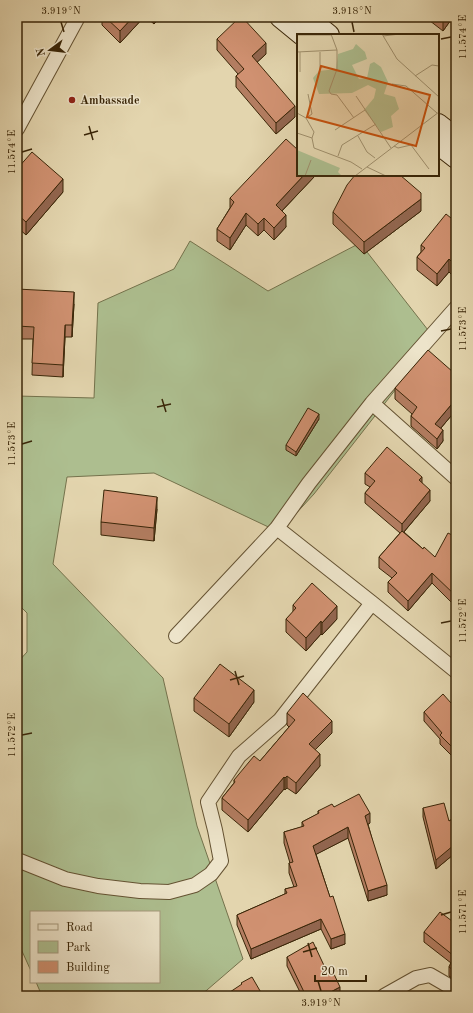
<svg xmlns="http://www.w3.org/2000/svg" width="473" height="1013" viewBox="0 0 473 1013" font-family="'Old Standard TT',serif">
  <rect width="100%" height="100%" fill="#e3d5ae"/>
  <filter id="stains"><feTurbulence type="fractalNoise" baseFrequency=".005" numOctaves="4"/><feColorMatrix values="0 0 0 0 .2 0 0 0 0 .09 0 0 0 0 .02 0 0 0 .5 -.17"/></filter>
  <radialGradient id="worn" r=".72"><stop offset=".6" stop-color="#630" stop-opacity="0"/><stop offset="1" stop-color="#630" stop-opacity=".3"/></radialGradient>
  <path fill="#adbe8f" stroke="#74724c" d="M 190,241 L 268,291 L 360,243 L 435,339 L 314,494 L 279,532 L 154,473 L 67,477 L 53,564 L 163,678 L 197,826 L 243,959 L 200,996 L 42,996 L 36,982 L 159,982 L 159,912 L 31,912 L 31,971 L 17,940 L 17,663 L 27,652 L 27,613 L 17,603 L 17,396 L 94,398 L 98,303 L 174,269 Z"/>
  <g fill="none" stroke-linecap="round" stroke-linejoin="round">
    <defs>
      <path id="minor" d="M 17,129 L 78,17
        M 372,403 L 456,478
        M 277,528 L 372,603 L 456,671
        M 176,636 L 277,528 L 309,483 L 372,403 L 456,308
        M 17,861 L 20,861 L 65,879 L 98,886 L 140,891 L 169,892 L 195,885 L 211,874 L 221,861 L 215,830 L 208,802 L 239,756 L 280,720 L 372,603
        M 384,996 L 416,978 L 430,975 L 449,986 L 456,994"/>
      <path id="secondary" d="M 280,17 L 302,35
        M 307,17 L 329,35
        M 438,124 L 456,138
        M 438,144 L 456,158"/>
    </defs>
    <use href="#minor" stroke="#645232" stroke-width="16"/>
    <use href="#secondary" stroke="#3a2608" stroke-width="22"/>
    <use href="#minor" stroke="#ede4ca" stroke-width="14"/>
    <use href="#secondary" stroke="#ede4ca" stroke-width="20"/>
  </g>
  <path fill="#b37d61" stroke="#3a2608" d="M 102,17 L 144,17 L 120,43 L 102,25 Z
    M 146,17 L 161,17 L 154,24 Z
    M 425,17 L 453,17 L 443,31 Z
    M 217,39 L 266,54 L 257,62 L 295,117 L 276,134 L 236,87 L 236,76 L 238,74 L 217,50 Z
    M 17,169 L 63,192 L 26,235 L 17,227 Z
    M 314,175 L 314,177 L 282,211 L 286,227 L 274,240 L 264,230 L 258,236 L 246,225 L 230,250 L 217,241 L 217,229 L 230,208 L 230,198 Z
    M 421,211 L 364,254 L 333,224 L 333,212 Z
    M 456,222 L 456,270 L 452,275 L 449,272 L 437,286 L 417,270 L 417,257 L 421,252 L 421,245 Z
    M 17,289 L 74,304 L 72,337 L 65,337 L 63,377 L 32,375 L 33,339 L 17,339 Z
    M 395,388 L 456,410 L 441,428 L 443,441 L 437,449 L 411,426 L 411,416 L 412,414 L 395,399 Z
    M 319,419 L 296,456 L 286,450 L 286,445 Z
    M 365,473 L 422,483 L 430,501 L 404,532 L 423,549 L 435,557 L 456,537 L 456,607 L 432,583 L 408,611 L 388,592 L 388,582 L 392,578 L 379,568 L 379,557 L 400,533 L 365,503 L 365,493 L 370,487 L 365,484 Z
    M 157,509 L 154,541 L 101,535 L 101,522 Z
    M 293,605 L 337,619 L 322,635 L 321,634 L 306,651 L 286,632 L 286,619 L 293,612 Z
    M 456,620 L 456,635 L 454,633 L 454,623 Z
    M 194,698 L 254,702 L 229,737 L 194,711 Z
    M 451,703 L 456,703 L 456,760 L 440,744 L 440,739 L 424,721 L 424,712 Z
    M 287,713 L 332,733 L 315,750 L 320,766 L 296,794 L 287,788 L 285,790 L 284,789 L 248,832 L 222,810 L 222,798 L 234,783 L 234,780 L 260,761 L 289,727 L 287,725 Z
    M 334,807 L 370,823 L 368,824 L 387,895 L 368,901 L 348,838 L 316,854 L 345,944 L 331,949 L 321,929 L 251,959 L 237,925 L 237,915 L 285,894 L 285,889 L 294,887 L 289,873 L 289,863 L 290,863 L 284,843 L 284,832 L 302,827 L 302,822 L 318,814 L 318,811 Z
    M 423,808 L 449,821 L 456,817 L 456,845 L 454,846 L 454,854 L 436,869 L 423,817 Z
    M 456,924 L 456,981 L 449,976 L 449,967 L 451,963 L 424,942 L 424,932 Z
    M 287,957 L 328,974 L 340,996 L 302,996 L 287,966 Z"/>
  <path fill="#92664f" stroke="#3a2608" d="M 133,17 L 144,17 L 120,43 L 120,31 Z
    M 154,17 L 161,17 L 154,24 Z
    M 445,17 L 453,17 L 443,31 L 443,20 Z
    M 266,43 L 266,54 L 252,67 L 252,56 Z
    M 295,106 L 295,117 L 276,134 L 276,123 Z
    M 304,175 L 314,175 L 314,177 L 276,217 L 276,205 Z
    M 63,179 L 63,192 L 26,235 L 26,222 Z
    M 421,199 L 421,211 L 364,254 L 364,242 Z
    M 246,213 L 246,225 L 230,250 L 230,238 Z
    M 286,215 L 286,227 L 274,240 L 274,228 Z
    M 264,218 L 264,230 L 258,236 L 258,224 Z
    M 456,258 L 456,270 L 452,275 L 452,262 Z
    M 449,259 L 449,272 L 437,286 L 437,274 Z
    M 74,292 L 74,304 L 72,337 L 72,325 Z
    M 65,325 L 65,337 L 63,377 L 63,365 Z
    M 456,399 L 456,410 L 435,435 L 435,424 Z
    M 319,414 L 319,419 L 296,456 L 296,452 Z
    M 443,430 L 443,441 L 437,449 L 437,439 Z
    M 422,477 L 422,488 L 419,480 Z
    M 430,490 L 430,501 L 402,534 L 402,524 Z
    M 157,497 L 157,509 L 154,541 L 154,528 Z
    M 432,573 L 432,583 L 408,611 L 408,601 Z
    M 337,606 L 337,619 L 322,635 L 322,623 Z
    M 321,621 L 321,634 L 306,651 L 306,638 Z
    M 254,690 L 254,702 L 229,737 L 229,724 Z
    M 332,721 L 332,733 L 309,756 L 309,744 Z
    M 320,754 L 320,766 L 296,794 L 296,783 Z
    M 287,776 L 287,788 L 285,790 L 285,778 Z
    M 284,777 L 284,789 L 248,832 L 248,820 Z
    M 370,813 L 370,823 L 365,826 L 365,816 Z
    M 348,827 L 348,838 L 313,856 L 313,846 Z
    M 456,836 L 456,845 L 454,846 L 454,854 L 436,869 L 436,860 L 453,838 Z
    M 387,885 L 387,895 L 368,901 L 368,891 Z
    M 321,919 L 321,929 L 251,959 L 251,949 Z
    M 345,934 L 345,944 L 331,949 L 331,939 Z
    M 340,987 L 340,996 L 323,996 Z"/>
  <path fill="#d09171" stroke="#3a2608" d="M 105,17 L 133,17 L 120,31 Z
    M 240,17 L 242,17 L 266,43 L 252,56 L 295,106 L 276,123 L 236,76 L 244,69 L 217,39 Z
    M 439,17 L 445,17 L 443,20 Z
    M 286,139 L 298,150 L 298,175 L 304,175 L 276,205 L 286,215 L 274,228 L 264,218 L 258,224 L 246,213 L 230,238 L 217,229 L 234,202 L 230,198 Z
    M 32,152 L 63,179 L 26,222 L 17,214 L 17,169 Z
    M 355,175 L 400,175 L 421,193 L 421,199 L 364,242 L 333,212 L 347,185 Z
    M 446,214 L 456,222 L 456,258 L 452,262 L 449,259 L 437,274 L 417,257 L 425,248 L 421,245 Z
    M 17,289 L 74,292 L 72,325 L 65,325 L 63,365 L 32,363 L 34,327 L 17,326 Z
    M 428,350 L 453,372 L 456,369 L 456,399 L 435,424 L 443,430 L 437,439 L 411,416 L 417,407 L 395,388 Z
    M 308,408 L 319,414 L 296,452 L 286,445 Z
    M 387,447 L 422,477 L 419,480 L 430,490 L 402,524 L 365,493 L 375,481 L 365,473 Z
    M 104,490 L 157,497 L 154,528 L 101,522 Z
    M 402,531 L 423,549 L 424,547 L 435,557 L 448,533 L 456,537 L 456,596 L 432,573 L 408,601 L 388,582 L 397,573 L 379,557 Z
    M 312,583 L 337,606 L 322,623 L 321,621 L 306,638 L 286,619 L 296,608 L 293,605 Z
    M 456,620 L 456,625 L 454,623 Z
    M 220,664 L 254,690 L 229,724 L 194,698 Z
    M 303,693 L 332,721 L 309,744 L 320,754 L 296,783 L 287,776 L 285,778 L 284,777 L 248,820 L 222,798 L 235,782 L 234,780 L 254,756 L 260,761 L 295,720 L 287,713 Z
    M 443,694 L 451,703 L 454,700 L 456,703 L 456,751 L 440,735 L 442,733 L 424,712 Z
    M 359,794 L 370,813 L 365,816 L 387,885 L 368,891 L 348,827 L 313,846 L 330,897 L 333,896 L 345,934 L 331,939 L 321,919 L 251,949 L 237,915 L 287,893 L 285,889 L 297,886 L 289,863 L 293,862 L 284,832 L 304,826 L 302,822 L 319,813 L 318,811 L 332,804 L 334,807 Z
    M 444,803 L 449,821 L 456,817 L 456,836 L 453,838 L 454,845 L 436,860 L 423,808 Z
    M 440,912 L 456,924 L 456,972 L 449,967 L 454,956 L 424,932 Z
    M 313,942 L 328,974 L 333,972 L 340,987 L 323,996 L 306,996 L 287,957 Z
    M 252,977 L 263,996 L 224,996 L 242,984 L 241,983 Z"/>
  <path fill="none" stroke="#3a2608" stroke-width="1.5" d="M 61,22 L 64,32M 352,22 L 354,32M 441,39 L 451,37M 89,126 L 93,140M 84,135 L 98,131M 22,152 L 32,149M 441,331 L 451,329M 162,399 L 166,412M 157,407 L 171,404M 22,444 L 32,441M 441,623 L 451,621M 235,671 L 239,685M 230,680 L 244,676M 22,735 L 32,733M 441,915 L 451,912M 308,943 L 312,957M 303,952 L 317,948M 318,981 L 321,991"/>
  <circle fill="#8f2418" stroke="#ede4ca" stroke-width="1.5" cx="72" cy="100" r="4"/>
  <g text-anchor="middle" stroke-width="3" stroke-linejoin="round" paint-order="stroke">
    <g font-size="12" font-weight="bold" fill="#3a2608" stroke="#ede4ca" text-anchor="start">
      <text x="80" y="104">Ambassade</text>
    </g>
  </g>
  <g transform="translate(297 34)">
    <rect width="142" height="142" fill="#e3d5ae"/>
    <path d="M 59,10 L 68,18 L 70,25 L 55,31 L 62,45 L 70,44 L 73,30 L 77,28 L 84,33 L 91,48 L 87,60 L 98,63 L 102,75 L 94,82 L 96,93 L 84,98 L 67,76 L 77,64 L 79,55 L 71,51 L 55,59 L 22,60 L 16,44 L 22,37 L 39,35 L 41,20 L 56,15 ZM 0,116 L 43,134 L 41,138 L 45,142 L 0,142 Z" fill="#adbe8f"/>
    <path fill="none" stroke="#9f8f6c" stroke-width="1" d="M 34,0 L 40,16 L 40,35 L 32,57 L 34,60 L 40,61 L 57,84M 85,0 L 100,25 L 142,63M 0,1 L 35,1M 86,2 L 103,0M 0,18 L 40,16M 23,36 L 23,18M 3,38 L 3,18M 118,42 L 135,31 L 142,32M 95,50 L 109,52 L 140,79M 59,62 L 94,114M 0,79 L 9,84 L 17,98 L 15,104M 9,84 L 15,80 L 11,60M 38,96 L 68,76M 0,99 L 15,104 L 17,114 L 54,128 L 65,135M 61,102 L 70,118 L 78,124M 97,112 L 101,114 L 114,111 L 132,135M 41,122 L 45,111 L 79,90M 70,133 L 89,142M 8,142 L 14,126M 58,142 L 142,78"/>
    <path fill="#c54f0b" fill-opacity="0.15" stroke="#c54f0b" stroke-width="2" d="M 24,32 L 133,61 L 119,112 L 10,83 Z"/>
    <rect width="142" height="142" fill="none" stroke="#3a2608" stroke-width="2"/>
  </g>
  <rect width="473" height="1013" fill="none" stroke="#e3d5ae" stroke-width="44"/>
  <rect x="30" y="911" width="130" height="72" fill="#ede4ca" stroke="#a5987c"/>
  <rect x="38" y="924" width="20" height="6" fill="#ede4ca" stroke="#a5987c"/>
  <text x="66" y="931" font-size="12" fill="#3a2608">Road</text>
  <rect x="38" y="941" width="20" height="12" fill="#adbe8f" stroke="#a5987c"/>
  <text x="66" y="951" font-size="12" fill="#3a2608">Park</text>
  <rect x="38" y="961" width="20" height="12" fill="#d09171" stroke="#a5987c"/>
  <text x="66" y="971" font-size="12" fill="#3a2608">Building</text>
  <g transform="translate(50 50) rotate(255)" stroke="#ede4ca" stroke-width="3" paint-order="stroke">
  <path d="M0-3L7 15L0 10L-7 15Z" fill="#3a2608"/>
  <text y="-6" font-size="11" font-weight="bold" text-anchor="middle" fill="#3a2608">N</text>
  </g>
  <path d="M315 975v6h51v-6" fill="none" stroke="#3a2608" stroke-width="2"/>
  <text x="321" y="975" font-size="12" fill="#3a2608" stroke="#ede4ca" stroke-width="3" paint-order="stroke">20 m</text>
  <rect x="22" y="22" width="429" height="969" fill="none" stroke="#3a2608" stroke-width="1.5"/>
  <g font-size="10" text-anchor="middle" fill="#3a2608">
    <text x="61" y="14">3.919°N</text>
    <text x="352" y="14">3.918°N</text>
    <text transform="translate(462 37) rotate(-90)" y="4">11.574°E</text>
    <text transform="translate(11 152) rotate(-90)" y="4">11.574°E</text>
    <text transform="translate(462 329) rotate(-90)" y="4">11.573°E</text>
    <text transform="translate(11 444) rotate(-90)" y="4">11.573°E</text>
    <text transform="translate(462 621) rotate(-90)" y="4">11.572°E</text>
    <text transform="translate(11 735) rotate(-90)" y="4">11.572°E</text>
    <text transform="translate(462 912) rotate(-90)" y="4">11.571°E</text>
    <text x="321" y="1006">3.919°N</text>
  </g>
  <rect width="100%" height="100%" filter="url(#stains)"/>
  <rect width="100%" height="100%" fill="url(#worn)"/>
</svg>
